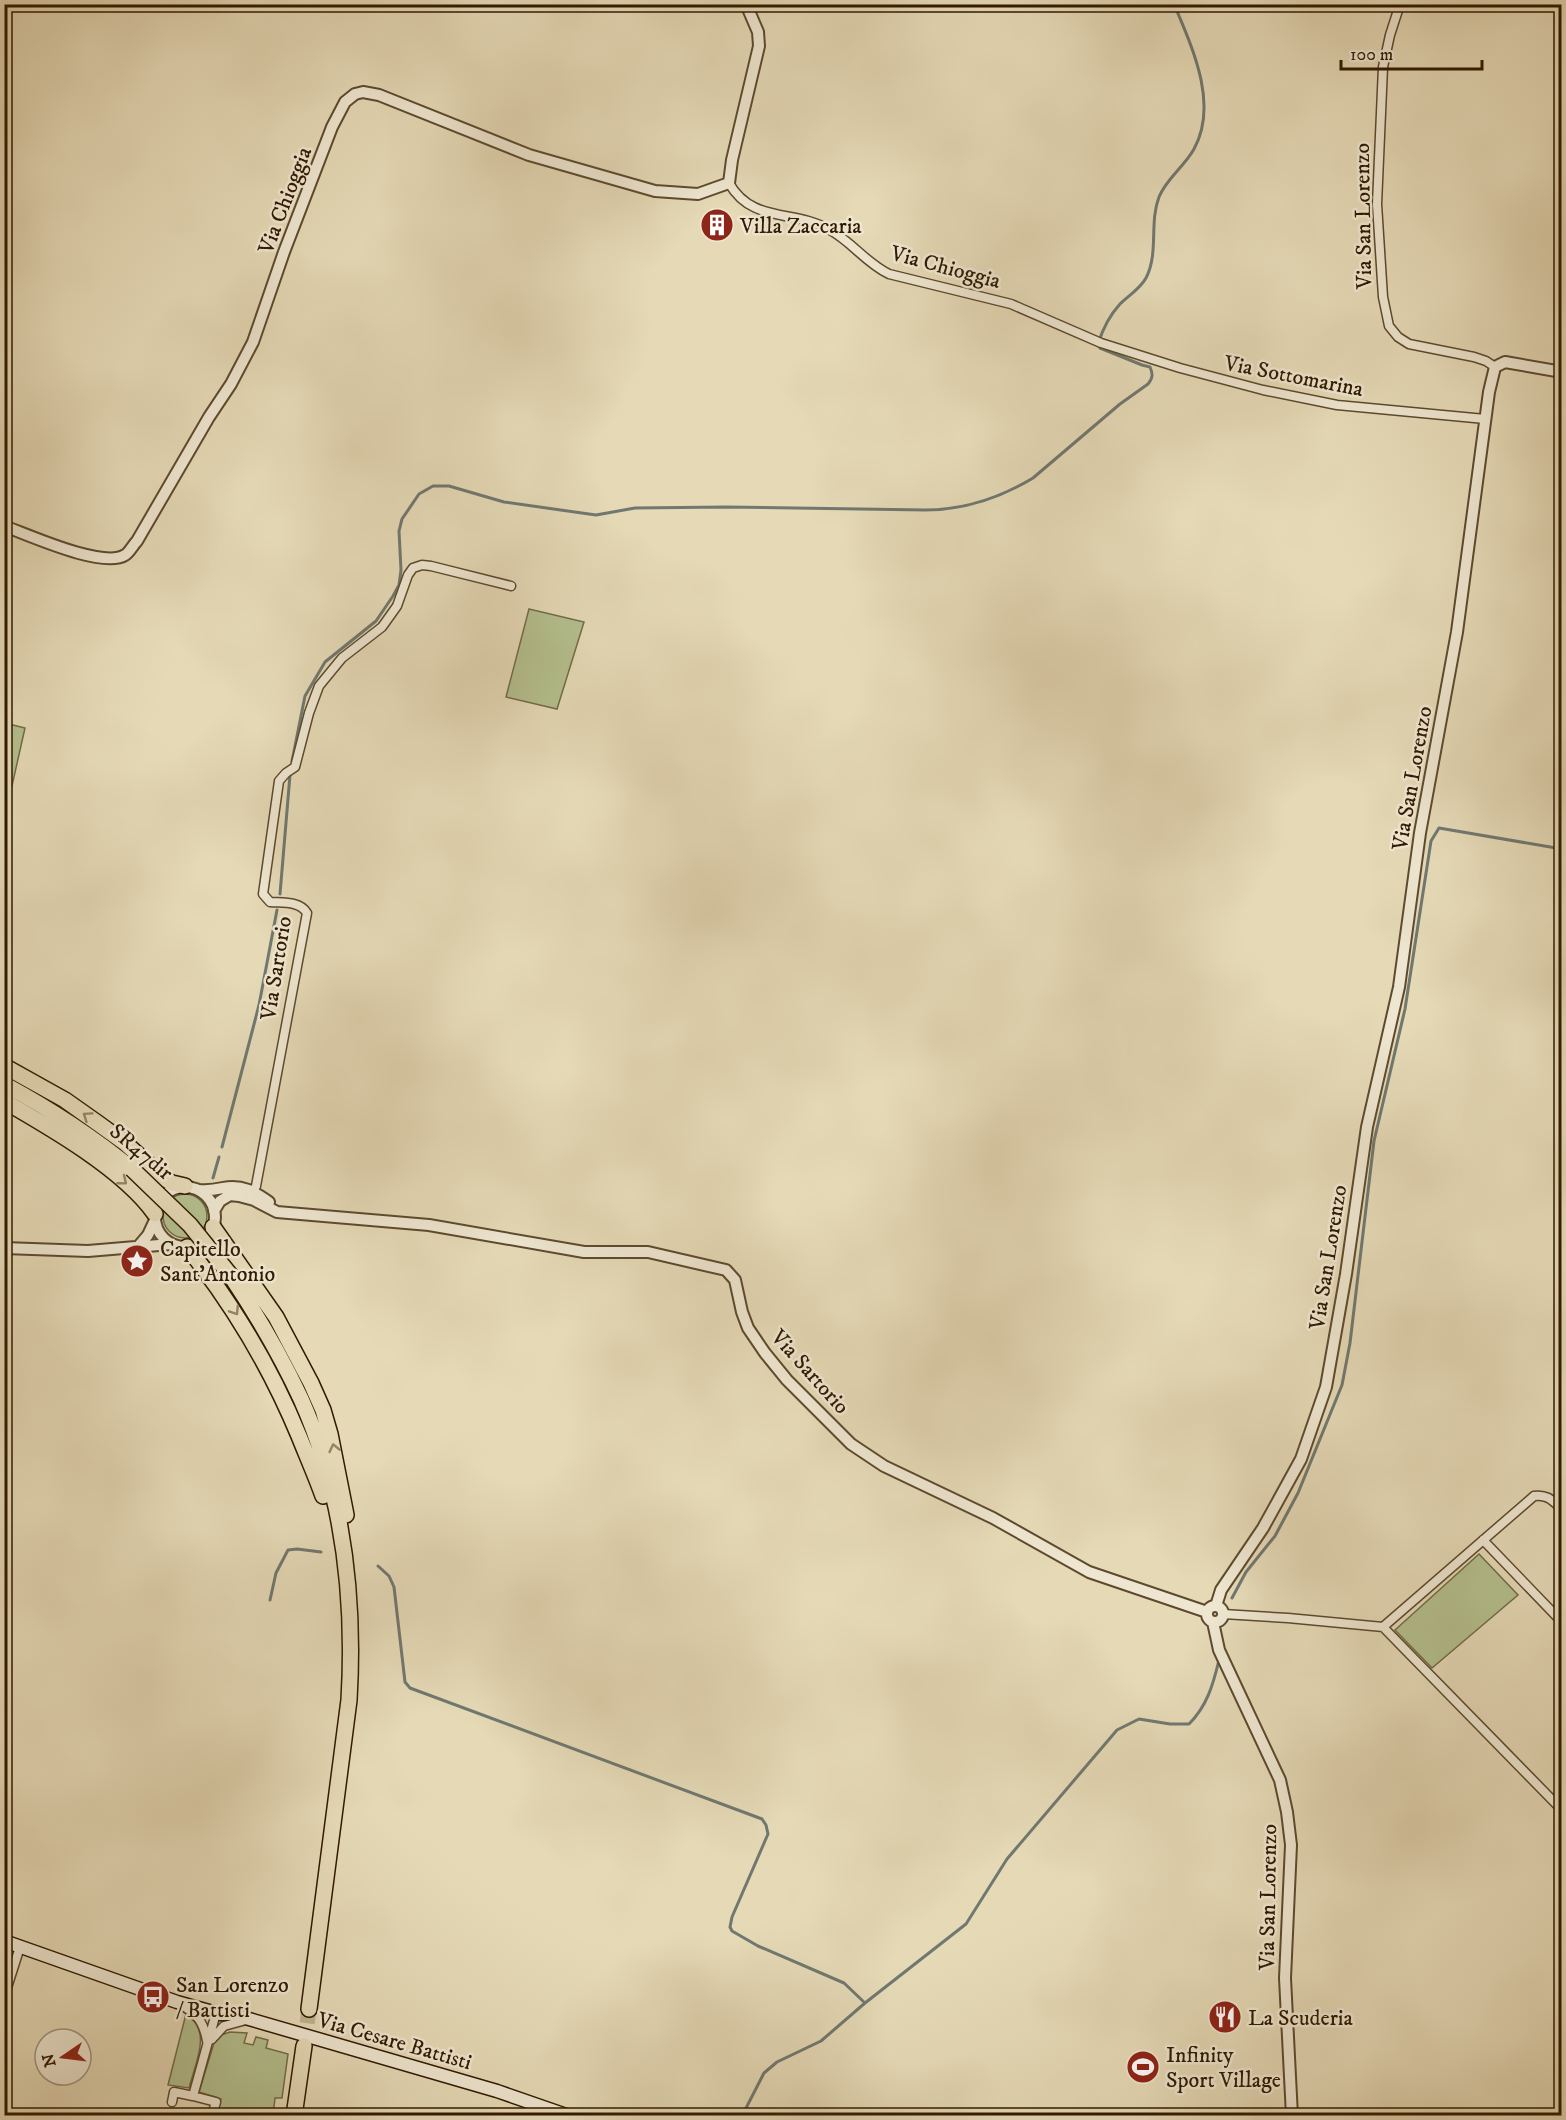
<svg xmlns="http://www.w3.org/2000/svg" width="1566" height="2120" viewBox="0 0 1566 2120" font-family="'IM FELL DW Pica',serif">
  <rect width="100%" height="100%" fill="#e5d9b6"/>
  <filter id="stains"><feTurbulence type="fractalNoise" baseFrequency=".00333" numOctaves="4"/><feColorMatrix values="0 0 0 0 .2 0 0 0 0 .09 0 0 0 0 .02 0 0 0 .5 -.17"/></filter>
  <radialGradient id="worn" r=".72"><stop offset=".6" stop-color="#630" stop-opacity="0"/><stop offset="1" stop-color="#630" stop-opacity=".3"/></radialGradient>
  <path fill="#b4bf8e" stroke="#726c48" stroke-width="1.5" d="M 529,609 L 584,622 L 557,709 L 506,697 Z
    M 5,723 L 25,728 L 7,808 L 4,808 Z
    M163 1216a22 22 0 1 1 44 0a22 22 0 1 1-44 0Z
    M 1479,1554 L 1518,1595 L 1432,1668 L 1395,1630 Z
    M 186,2014 C 213,2030 195,2064 189,2088 L 168,2085 Z
    M 230,2032 L 247,2033 L 244,2043 L 253,2045 L 256,2037 L 268,2040 L 266,2048 L 288,2054 L 282,2098 L 275,2098 L 273,2115 L 217,2115 L 221,2099 L 199,2092 L 214,2043 L 221,2035 Z"/>
  <g fill="none" stroke-linecap="round" stroke-linejoin="round">
    <path stroke="#707870" stroke-width="3" d="M 292,761 L 305,696 L 325,662 L 376,621 L 393,596 L 399,585 L 401,570 L 399,531 L 402,519 L 419,494 L 433,486 L 449,486 L 504,502 L 596,515 L 635,508 L 726,507 L 925,510 C 964,510 1000,498 1033,478 L 1120,404 L 1148,384 C 1153,378 1153,374 1150,367 L 1142,365 L 1100,348 L 1098,344 C 1103,328 1109,316 1120,304 C 1129,295 1140,289 1146,278 C 1159,253 1149,223 1159,197 C 1166,179 1184,167 1194,149 C 1219,104 1192,47 1174,4
      M 280,894 L 290,775
      M 222,1147 L 259,1005 L 277,910
      M 213,1178 L 219,1157
      M 378,1566 L 389,1576 L 394,1587 L 405,1682 L 410,1688 L 762,1819 L 766,1825 L 768,1834 L 732,1917 L 730,1927 L 732,1931 L 758,1946 L 844,1983 L 865,2003
      M 1232,1598 L 1246,1572 L 1275,1536 L 1298,1493 L 1342,1385 L 1350,1343 L 1374,1141 L 1405,1009 L 1431,841 L 1439,828 L 1562,849
      M 270,1600 L 276,1573 L 288,1550 L 297,1549 L 321,1552
      M 742,2116 L 764,2073 L 777,2062 L 821,2041 L 865,2003 L 966,1924 L 1007,1859 L 1117,1730 L 1139,1719 L 1170,1724 L 1189,1724 C 1207,1706 1213,1685 1219,1660"/>
    <path stroke="#c1b392" stroke-width="15" stroke-dasharray="15 8" stroke-linecap="butt" d="M 304,2046 L 309,2009"/>
    <defs>
      <path id="minor" d="M 1400,4 L 1390,35 L 1383,67 L 1377,204 L 1383,297 L 1389,326 L 1398,337 L 1409,344 L 1474,357 L 1486,361 L 1495,367
        M 729,183 C 752,224 795,209 830,230 C 852,242 866,263 889,274 L 1011,304 L 1101,343 L 1180,368 L 1263,390 L 1337,405 L 1485,419
        M 252,1196 L 256,1186 L 307,913 C 300,901 283,903 270,902 L 263,894 L 279,781 L 286,773 L 295,767 L 309,713 L 319,686 L 342,658 L 382,627 L 397,606 L 408,575 L 413,568 L 422,565 L 431,566 L 511,586
        M 1483,1540 L 1562,1622
        M 1223,1614 L 1288,1618 L 1383,1627 L 1534,1496 C 1547,1494 1552,1500 1562,1509
        M 1383,1627 L 1562,1810
        M 4,1997 L 20,1947
        M 186,2008 C 200,2017 204,2025 207,2041
        M 212,2039 L 224,2026 L 246,2020
        M 193,2096 L 216,2102 L 213,2112
        M 172,2102 L 174,2092 L 193,2096 L 216,2013"/>
      <path id="tertiary" d="M 4,526 C 29,535 103,569 125,555 C 129,553 133,545 137,541 L 209,417 L 231,384 L 253,342 L 284,252 L 332,127 L 345,102 L 355,94 L 363,92 L 379,95 L 529,155 L 655,191 L 698,194 L 729,183 L 732,160 L 759,46 L 758,32 L 746,4
        M155 1217a30 30 0 1 1 60 0a30 30 0 1 1-60 0Z
        M 199,1190 C 209,1191 214,1190 223,1188 C 242,1184 255,1192 269,1202
        M 214,1211 L 220,1201 L 230,1195 L 239,1196 L 254,1200 L 277,1212 L 429,1225 L 584,1252 L 648,1252 L 726,1270 L 735,1280 L 742,1312 L 748,1328 L 765,1353 L 787,1380 L 851,1444 L 884,1466 L 993,1518 L 1089,1572 L 1207,1612
        M 4,1248 L 88,1251 L 171,1244
        M 137,1248 L 148,1235 L 155,1220
        M1207 1614a8 8 0 1 1 16 0a8 8 0 1 1-16 0Z
        M 1216,1606 L 1221,1590 L 1263,1528 L 1301,1459 L 1326,1387 L 1346,1274 L 1367,1127 L 1399,987 L 1420,833 L 1457,632 L 1489,392 L 1495,367 L 1505,362 L 1562,372
        M 1213,1622 L 1219,1650 L 1280,1780 L 1287,1812 L 1291,1845 L 1285,1978 L 1292,2116"/>
      <path id="secondary" d="M 4,1941 L 177,2002 L 220,2014 L 231,2014 L 249,2019 L 497,2091 L 569,2116"/>
      <path id="trunk" d="M 4,1066 L 65,1100 L 99,1124 L 125,1143 L 165,1179 L 172,1183 L 185,1186
        M 4,1084 C 50,1109 92,1136 132,1169
        M 4,1101 C 51,1128 124,1170 155,1214
        M 213,1227 L 276,1317 L 311,1383 L 323,1410 L 330,1434 L 346,1515
        M 187,1247 C 235,1307 270,1366 299,1436 C 307,1456 316,1476 323,1496
        M 231,1276 C 257,1315 281,1356 301,1399 C 343,1493 355,1599 349,1700 L 309,2009
        M 294,2116 L 304,2046"/>
    </defs>
    <use href="#minor" stroke="#5d4a2e" stroke-width="11"/>
    <use href="#tertiary" stroke="#5d4a2e" stroke-width="14"/>
    <use href="#secondary" stroke="#301a01" stroke-width="15"/>
    <use href="#trunk" stroke="#301a01" stroke-width="18"/>
    <use href="#minor" stroke="#eee6d0" stroke-width="8"/>
    <use href="#tertiary" stroke="#eee6d0" stroke-width="10"/>
    <use href="#secondary" stroke="#eee6d0" stroke-width="12"/>
    <use href="#trunk" stroke="#e5d9b6" stroke-width="15"/>
    <defs>
      <path id="trunk-bridge" d="M 132,1169 L 190,1225 L 231,1276"/>
    </defs>
    <use href="#trunk-bridge" stroke="#301a01" stroke-width="18" stroke-linecap="butt"/>
    <use href="#trunk-bridge" stroke="#e5d9b6" stroke-width="15"/>
  </g>
  <defs><path id="oneway-chevron" d="M-2-3.5L2.5 0L-2 3.5" fill="none" stroke-width="1.6" stroke-linecap="round" stroke-linejoin="round" transform="scale(1.5)"/></defs>
  <g stroke="#948365">
    <use href="#oneway-chevron" transform="translate(87 1116) rotate(-145)"/>
    <use href="#oneway-chevron" transform="translate(123 1181) rotate(39)"/>
    <use href="#oneway-chevron" transform="translate(235 1311) rotate(57)"/>
    <use href="#oneway-chevron" transform="translate(334 1448) rotate(-103)"/>
  </g>
  <defs>
    <symbol id="building-disc" viewBox="-11 -11 22 22"><circle r="9.5" fill="#8f2418" stroke="#eee6d0"/><path d="M-4-6H4V6H1V3H-1V6H-4ZM-2.5-4.3h1.7v1.8h-1.7ZM.8-4.3h1.7v1.8H.8ZM-2.5-1h1.7V.8h-1.7ZM.8-1h1.7V.8H.8Z" fill="#fff"/></symbol>
    <symbol id="sight-disc" viewBox="-11 -11 22 22"><circle r="9.5" fill="#8f2418" stroke="#eee6d0"/><path d="M0-6L1.8-2.2L6-1.7L2.9 1.2L3.7 5.4L0 3.3L-3.7 5.4L-2.9 1.2L-6-1.7L-1.8-2.2Z" fill="#fff"/></symbol>
    <symbol id="bus-disc" viewBox="-11 -11 22 22"><circle r="9.5" fill="#8f2418" stroke="#eee6d0"/><path d="M-5-6H5V4H4V6H2V4H-2V6H-4V4H-5ZM-3.5-4V0h7V-4ZM-3.5 1.2v1.5H-2V1.2ZM2 1.2v1.5H3.5V1.2Z" fill="#fff"/></symbol>
    <symbol id="restaurant-disc" viewBox="-11 -11 22 22"><circle r="9.5" fill="#8f2418" stroke="#eee6d0"/><path d="M-5-6h1v4h1v-4h1v4h1v-4h1v5L-1.5 .5V6h-2V.5L-5-1ZM5-6V6H3V1.5H1.5Q1.5-4 5-6Z" fill="#fff"/></symbol>
    <symbol id="stadium-disc" viewBox="-11 -11 22 22"><circle r="9.5" fill="#8f2418" stroke="#eee6d0"/><path d="M0-5a6.5 5 0 1 0 0 10a6.5 5 0 1 0 0-10ZM-3.5-1.8h7v3.6h-7Z" fill="#fff"/></symbol>
  </defs>
  <g fill-rule="evenodd">
    <use href="#building-disc" x="698" y="206" width="38" height="38"/>
    <use href="#sight-disc" x="118" y="1242" width="38" height="38"/>
    <use href="#bus-disc" x="134" y="1978" width="38" height="38"/>
    <use href="#restaurant-disc" x="1206" y="1998" width="38" height="38"/>
    <use href="#stadium-disc" x="1124" y="2048" width="38" height="38"/>
  </g>
  <g text-anchor="middle" stroke-width="5" stroke-linejoin="round" paint-order="stroke">
    <g font-size="22" fill="#301a01" stroke="#eee6d0">
      <text transform="translate(284 200) rotate(-69)" y="8">Via Chioggia</text>
      <text transform="translate(1362 216) rotate(-91)" y="8">Via San Lorenzo</text>
      <text transform="translate(946 266) rotate(15)" y="8">Via Chioggia</text>
      <text transform="translate(1294 375) rotate(11)" y="8">Via Sottomarina</text>
      <text transform="translate(1411 778) rotate(-80)" y="8">Via San Lorenzo</text>
      <text transform="translate(275 968) rotate(-81)" y="8">Via Sartorio</text>
      <text transform="translate(142 1151) rotate(40)" y="8">SR47dir</text>
      <text transform="translate(1327 1257) rotate(-81)" y="8">Via San Lorenzo</text>
      <text transform="translate(811 1371) rotate(48)" y="8">Via Sartorio</text>
      <text transform="translate(1267 1897) rotate(-89)" y="8">Via San Lorenzo</text>
      <text transform="translate(395 2040) rotate(16)" y="8">Via Cesare Battisti</text>
    </g>
    <g font-size="22" fill="#301a01" stroke="#eee6d0" text-anchor="start">
      <text x="740" y="233">Villa Zaccaria</text>
      <text x="160" y="1256">Capitello<tspan x="160" dy="25">Sant'Antonio</tspan></text>
      <text x="176" y="1992">San Lorenzo<tspan x="176" dy="25">/ Battisti</tspan></text>
      <text x="1248" y="2025">La Scuderia</text>
      <text x="1166" y="2062">Infinity<tspan x="1166" dy="25">Sport Village</tspan></text>
    </g>
  </g>
  <rect width="1566" height="2120" fill="none" stroke="#e5d9b6" stroke-width="24"/>
  <rect x="6" y="6" width="1554" height="2108" fill="none" stroke="#301a01" stroke-width="3"/>
  <rect x="12" y="12" width="1542" height="2096" fill="none" stroke="#301a01" stroke-width="1.5"/>
  <g transform="translate(63 2057) rotate(256)"><circle r="28" fill="#eee6d0" stroke="#a2947d" stroke-width="1.5"/>
  <path d="M0-4.5L10 22L0 15L-10 22Z" fill="#8f2418"/>
  <text y="-9" font-size="16" font-weight="bold" text-anchor="middle" fill="#301a01">N</text>
  </g>
  <path d="M1341 60v9h141v-9" fill="none" stroke="#301a01" stroke-width="3"/>
  <text x="1350" y="60" font-size="18" fill="#301a01" stroke="#eee6d0" stroke-width="4.5" paint-order="stroke">100 m</text>
  <rect width="100%" height="100%" filter="url(#stains)"/>
  <rect width="100%" height="100%" fill="url(#worn)"/>
</svg>
